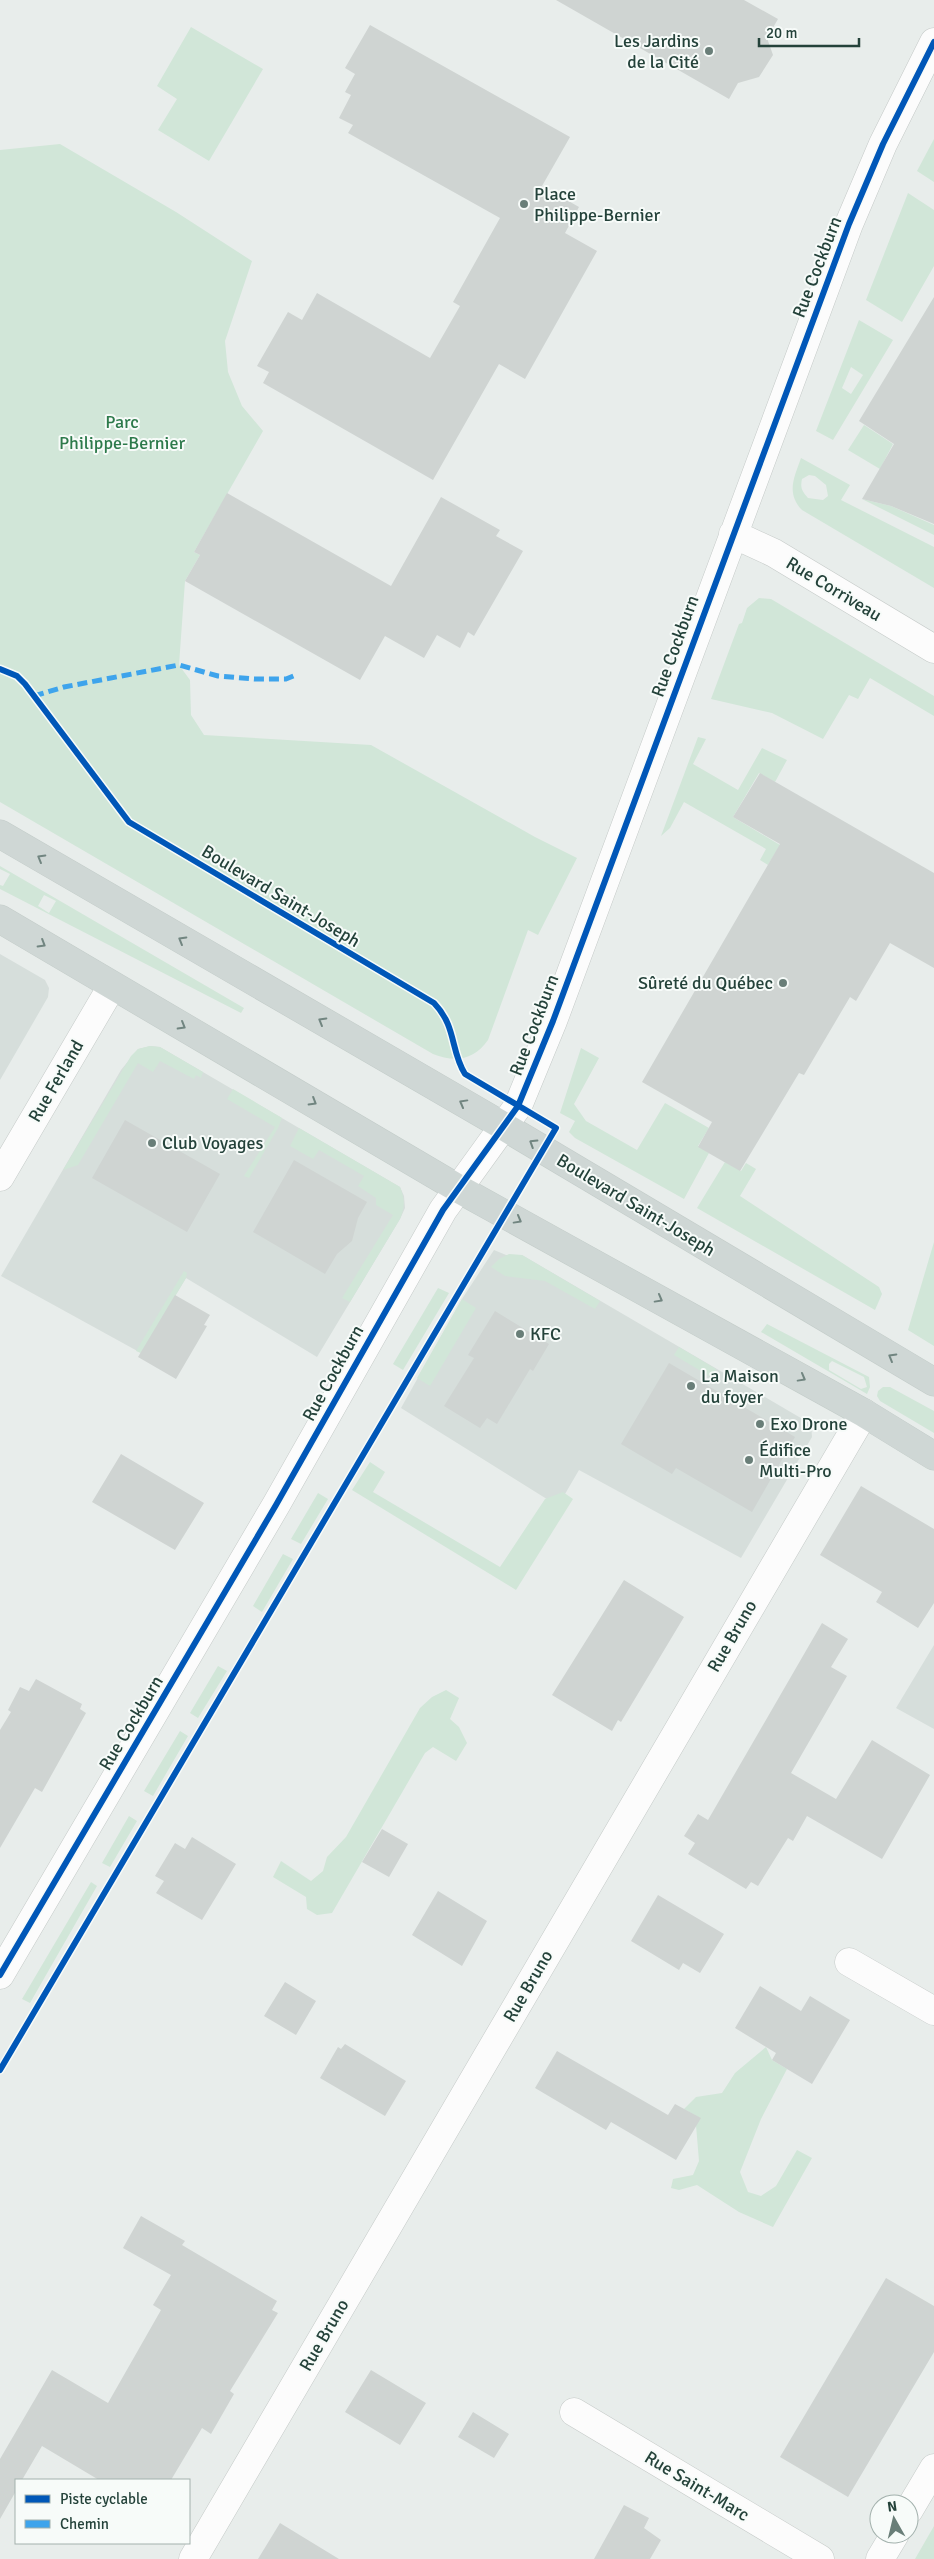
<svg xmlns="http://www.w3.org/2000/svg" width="934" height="2559" font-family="Signika,sans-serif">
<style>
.built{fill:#d6dedb}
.green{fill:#d1e6d8;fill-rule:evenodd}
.building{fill:#cfd4d2}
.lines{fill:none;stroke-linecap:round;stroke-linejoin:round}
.minor-casing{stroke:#c5cac8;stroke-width:29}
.tertiary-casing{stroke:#c5cac8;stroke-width:29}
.primary-casing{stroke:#c3ccc9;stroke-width:29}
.minor{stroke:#fcfcfc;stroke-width:28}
.tertiary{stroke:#fcfcfc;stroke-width:28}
.primary{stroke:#cfd7d5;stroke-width:28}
.quiet{stroke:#3ea4ec;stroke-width:5;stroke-dasharray:10 5;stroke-linecap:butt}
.cycleway-casing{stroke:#f7fbf9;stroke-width:9}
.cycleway{stroke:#0057b8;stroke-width:6}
.oneway{stroke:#718580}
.poi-dot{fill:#697e78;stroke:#f7fbf9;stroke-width:2}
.labels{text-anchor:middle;stroke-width:4;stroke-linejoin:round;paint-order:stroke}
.poi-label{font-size:18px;fill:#24423a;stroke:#f7fbf9;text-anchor:start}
.street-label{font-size:18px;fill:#24423a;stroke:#f7fbf9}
.park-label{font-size:18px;fill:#2d7a4b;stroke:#f7fbf9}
</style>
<rect width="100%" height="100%" fill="#e8edeb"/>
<path class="built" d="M0,954l45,26 4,8 -1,9 -48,83z
M150,1046l10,1 240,140 4,9 1,12 -5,11 -83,138 -131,-79 -45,75 -140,-77 120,-206 17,-21z
M494,1250l12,5h16l289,169 1,13 -71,121 -162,-88 -21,36 -157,-98 61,-109z
M934,1645v84l-38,-21z"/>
<path class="green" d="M191,27l72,42 -54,92 -51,-31 19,-31 -20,-13z
M934,139v43l-17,-11z
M60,144l116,68 76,49 -27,80 3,31 14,34 21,25 -69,121 6,3 -15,26 -6,84 11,15 1,35 13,20 167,10 164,92 42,21 -39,77 -10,-5 -40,110c-14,20 -33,23 -55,14l-433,-252v-652z
M908,193l26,17v56l-32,56 -36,-22z
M859,320l34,20 -60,100 -17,-9zM851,367l12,8 -12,19 -9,-6z
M864,425l29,19 -13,25 -32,-19z
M801,458l49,27 -9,15 93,47v41l-132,-78c-16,-17 -8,-32 -1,-52zM809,475l6,1 11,9 2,11 -5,4 -15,-2c-6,-7 -8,-10 -6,-19z
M862,499l29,7 43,19v10z
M759,598l12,1 163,97v20l-64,-38 -12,21 -9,-4 -26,44 -51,-26 -61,-14 28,-75 3,-1 5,-15z
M698,737l8,2 -13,25 45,26 24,-42 25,12 -12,22 -16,-9 -26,44 47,28 -12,20 -8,-5 6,-11 -82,-47 -14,26 -9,8z
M0,866l244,142 -3,5 -241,-124v-4l3,1 7,-12 -10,-5zM44,895l12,6 -7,12 -11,-7z
M150,1046l10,1 43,25 -2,6 -5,-3 -2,4 -34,-18 -7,11 -15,-9 -60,102 -15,5 68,-114 7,-7z
M581,1048l18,10 -25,46 12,17 51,29 28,-47 44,25 -11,18 11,7 -25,46 -109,-61 -6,-6 6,-11 -15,-8z
M233,1089l49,29 -4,10 -29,50 -5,-2 31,-49 -48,-28z
M299,1128l101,59c5,12 5,20 0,32l-50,83 -8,-4 51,-83 -17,-10v-7l-18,-12 6,-10 -45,-26 -6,9 -23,-13z
M725,1162l16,9 5,-8 10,6 -16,27 139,91 3,7 -7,16 -178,-102z
M934,1242v104l-26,-16z
M509,1254l13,1 78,46 -5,8 -50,-28 -40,-5 -14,-9 8,-8z
M184,1271l3,2 -1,5 -45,75 -5,-2z
M438,1288l11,5 -46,77 -10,-6z
M462,1299l14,9 -46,78 -13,-8z
M767,1324l102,53 1,10 -3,7 -106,-62zM832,1361l32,16 3,10 -6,2 -32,-19v-6z
M679,1347l37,22 -5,8 -37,-22z
M883,1387h7l44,24v22l-54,-32 -3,-5 1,-5z
M370,1462l15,10 -12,20 127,75 45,-68 18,-7 10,7 -57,91 -164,-100z
M318,1493l10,6 -27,45 -10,-5z
M283,1554l10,5 -31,53 -9,-6z
M218,1666l9,5 -29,47 -8,-5z
M446,1690l13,8 -9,21 9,8 8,16 -11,18 -23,-14 -8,6 -93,160 -15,2 -10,-6 -1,-12 -33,-20 8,-16 30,20 12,-10 4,-14 19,-20 74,-129 12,-11z
M180,1731l8,5 -35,60 -9,-5z
M129,1816l8,5 -27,46 -8,-4z
M91,1882l6,4 -67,117 -8,-4z
M766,2047l6,13 15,9 -26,50 -21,53 8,20 13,4 15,-10 21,-36 15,8 -39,69 -34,-15 -42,-27 -18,5 -8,-2 2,-9 20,-4 6,-14 -3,-36 4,-7 -16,-9 12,-12 26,-4 13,-20z
M934,2526v33h-19z"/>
<path class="building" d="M556,0h188l34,19 -11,19 6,17 -14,22 -21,6 -9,16z
M370,25l200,112 -28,49 37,21 -14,26 32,18 -72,128 -26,-15 -66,116 -170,-97 6,-11 -12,-6 31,-54 14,8 15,-27 113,65 30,-52 -7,-4 47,-84 -152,-85 5,-8 -14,-7 12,-23 -6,-3 10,-18 -10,-6z
M934,297v227l-43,-18 -29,-7 32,-55 -35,-23z
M227,493l164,93 50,-89 59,33 -4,6 27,15 -49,85 -6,-4 -8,16 -23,-13 -13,23 -39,-22 -25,44 -175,-99 15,-26 -6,-3z
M760,773l174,100v95l-44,-25 -34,58 -6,-4 -46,78 -5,-2 -59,98 -42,-24 14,-25 -70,-40 138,-238 -47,-27z
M125,1120l95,54 -33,58 -95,-54z
M294,1160l73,42 -9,16 -6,23 -15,13 -12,20 -72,-42z
M175,1295l35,20 -6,10 3,1 -31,53 -38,-22z
M495,1311l54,33 -16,27 -3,-2 -33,55 -10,-6 -7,10 -36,-22 30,-48 -6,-3z
M669,1363l126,74 -43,75 -76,-44 -4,6 -51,-30z
M121,1454l83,49 -29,47 -83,-48z
M861,1486l73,43v74l-16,25 -42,-26 6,-10 -62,-37z
M624,1580l60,37 -63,105 -3,-2 -6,11 -60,-36z
M822,1623l26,16 -17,28 16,9 -56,97 45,26 36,-59 58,35 -48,84 -75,-43 -14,25 -5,-3 -30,48 -7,-4 -5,7 -58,-35 7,-11 -11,-7 14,-22 10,6z
M36,1679l46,25 -2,5 6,4 -44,79 -7,-4 -35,60v-118l11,-18 -3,-2 12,-23 9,4z
M382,1829l26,15 -19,33 -27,-15z
M192,1837l44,27 -34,56 -46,-27 8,-12 -9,-5 20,-33 10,6z
M438,1891l49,30 -25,45 -50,-31z
M658,1895l66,39 -24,39 -17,-10 -4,7 -48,-29z
M285,1982l31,19 -20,34 -32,-19z
M760,1986l41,25 9,-15 40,24 -38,64 -40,-24 4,-7 -41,-25z
M345,2044l61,37 -21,35 -65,-38 18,-31 3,2z
M557,2051l111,64 7,-11 26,14 -25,42 -65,-38 -5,8 -71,-42z
M141,2216l44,25 -3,4 95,56 -5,9 6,3 -48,78 4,3 -23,40 -9,-6 -31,52h-72l-57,-34 -20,34h-6v11l-16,28v-60l52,-89 56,33 53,-93 -8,-5 18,-30 -48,-27z
M886,2278l48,28v46l-86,145 -68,-40z
M371,2370l55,33 -26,42 -55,-33z
M473,2412l36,22 -15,24 -36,-21z
M624,2505l25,13 -5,10 17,12 -11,19h-56z
M280,2523l59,36h-81z"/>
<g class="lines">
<g class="minor-casing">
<path id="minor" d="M733,534l41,19 160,96
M0,1177l112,-191
M849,1962l85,49
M0,1975l276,-470 167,-295 75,-104 35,-85 296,-797 34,-80 51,-102
M574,2412l246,147
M193,2559l671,-1146"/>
</g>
<g class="tertiary-casing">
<path id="tertiary" d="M909,2510l25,-42
M880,2559l15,-25"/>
</g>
<g class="primary-casing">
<path id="primary" d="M0,834l505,293 429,255
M0,919l459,270 405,224 70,43"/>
</g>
<use href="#minor" class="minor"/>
<use href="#tertiary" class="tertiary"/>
<use href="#primary" class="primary"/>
<path class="quiet" d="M34,696l30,-9 115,-22 39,11 36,3h32l10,-4"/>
<g class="cycleway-casing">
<path id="cycleway" d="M0,669l17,7 8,8 104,138 305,181c23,24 16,47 31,71l91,54 -556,942
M0,1975l276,-470 167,-295 75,-104 35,-85 296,-797 34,-80 51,-102"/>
</g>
<use href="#cycleway" class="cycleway"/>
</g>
<defs><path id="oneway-chevron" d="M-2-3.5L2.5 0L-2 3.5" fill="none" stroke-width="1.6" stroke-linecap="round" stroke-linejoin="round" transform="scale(1.25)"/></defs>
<g class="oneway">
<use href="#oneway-chevron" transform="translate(41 858) rotate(-150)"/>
<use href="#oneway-chevron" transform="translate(182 940) rotate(-150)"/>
<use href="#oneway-chevron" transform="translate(42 944) rotate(31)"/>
<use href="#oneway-chevron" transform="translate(322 1021) rotate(-150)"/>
<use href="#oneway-chevron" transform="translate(182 1026) rotate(30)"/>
<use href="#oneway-chevron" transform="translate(313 1102) rotate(31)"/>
<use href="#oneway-chevron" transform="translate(463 1103) rotate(-151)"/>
<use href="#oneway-chevron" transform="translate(533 1143) rotate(-148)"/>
<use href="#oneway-chevron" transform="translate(518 1220) rotate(29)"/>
<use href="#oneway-chevron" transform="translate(659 1299) rotate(29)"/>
<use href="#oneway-chevron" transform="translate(892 1357) rotate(-150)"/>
<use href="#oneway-chevron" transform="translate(802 1378) rotate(29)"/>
</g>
<g class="poi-dot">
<circle cx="709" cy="51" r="5"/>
<circle cx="524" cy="204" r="5"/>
<circle cx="783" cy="983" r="5"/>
<circle cx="152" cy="1143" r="5"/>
<circle cx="520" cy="1334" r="5"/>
<circle cx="691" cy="1386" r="5"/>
<circle cx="760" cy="1424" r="5"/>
<circle cx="749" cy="1460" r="5"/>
</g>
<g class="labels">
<g class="poi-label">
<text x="699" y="47" text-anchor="end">Les Jardins<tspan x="699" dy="21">de la Cité</tspan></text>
<text x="534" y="200">Place<tspan x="534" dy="21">Philippe-Bernier</tspan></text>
<text x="773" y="989" text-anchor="end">Sûreté du Québec</text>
<text x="162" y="1149">Club Voyages</text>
<text x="530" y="1340">KFC</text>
<text x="701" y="1382">La Maison<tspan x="701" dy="21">du foyer</tspan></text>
<text x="770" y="1430">Exo Drone</text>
<text x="759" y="1456">Édifice<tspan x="759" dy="21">Multi-Pro</tspan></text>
</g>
<g class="street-label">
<text transform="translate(817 267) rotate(-69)" y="6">Rue Cockburn</text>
<text transform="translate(834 589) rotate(31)" y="6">Rue Corriveau</text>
<text transform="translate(675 646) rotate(-70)" y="6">Rue Cockburn</text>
<text transform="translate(281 896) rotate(31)" y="6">Boulevard Saint-Joseph</text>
<text transform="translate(534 1025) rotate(-69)" y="6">Rue Cockburn</text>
<text transform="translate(56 1081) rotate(-60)" y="6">Rue Ferland</text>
<text transform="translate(636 1205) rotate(31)" y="6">Boulevard Saint-Joseph</text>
<text transform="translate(333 1373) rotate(-61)" y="6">Rue Cockburn</text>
<text transform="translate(732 1636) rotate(-60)" y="6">Rue Bruno</text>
<text transform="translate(131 1723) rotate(-59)" y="6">Rue Cockburn</text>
<text transform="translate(528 1986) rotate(-60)" y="6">Rue Bruno</text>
<text transform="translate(324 2335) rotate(-60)" y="6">Rue Bruno</text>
<text transform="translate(697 2486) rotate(31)" y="6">Rue Saint-Marc</text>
</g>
<g class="park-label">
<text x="122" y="428">Parc<tspan x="122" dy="21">Philippe-Bernier</tspan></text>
</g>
</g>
<rect x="15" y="2479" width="175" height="65" fill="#f7fbf9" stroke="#a3b1ad"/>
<rect x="25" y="2495" width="25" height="8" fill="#0057b8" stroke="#a3b1ad"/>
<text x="60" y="2504" font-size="15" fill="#24423a">Piste cyclable</text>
<rect x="25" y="2520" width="25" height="8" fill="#3ea4ec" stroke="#a3b1ad"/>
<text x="60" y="2529" font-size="15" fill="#24423a">Chemin</text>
<g transform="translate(894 2519) rotate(352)"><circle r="24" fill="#f7fbf9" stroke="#a3b1ad"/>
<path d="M0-4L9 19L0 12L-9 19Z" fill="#697e78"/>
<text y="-8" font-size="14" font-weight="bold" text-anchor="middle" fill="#24423a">N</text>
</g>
<path d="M759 38v8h100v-8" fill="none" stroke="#24423a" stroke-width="2.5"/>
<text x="766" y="38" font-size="15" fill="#24423a" stroke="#f7fbf9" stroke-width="4" paint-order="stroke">20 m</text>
</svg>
